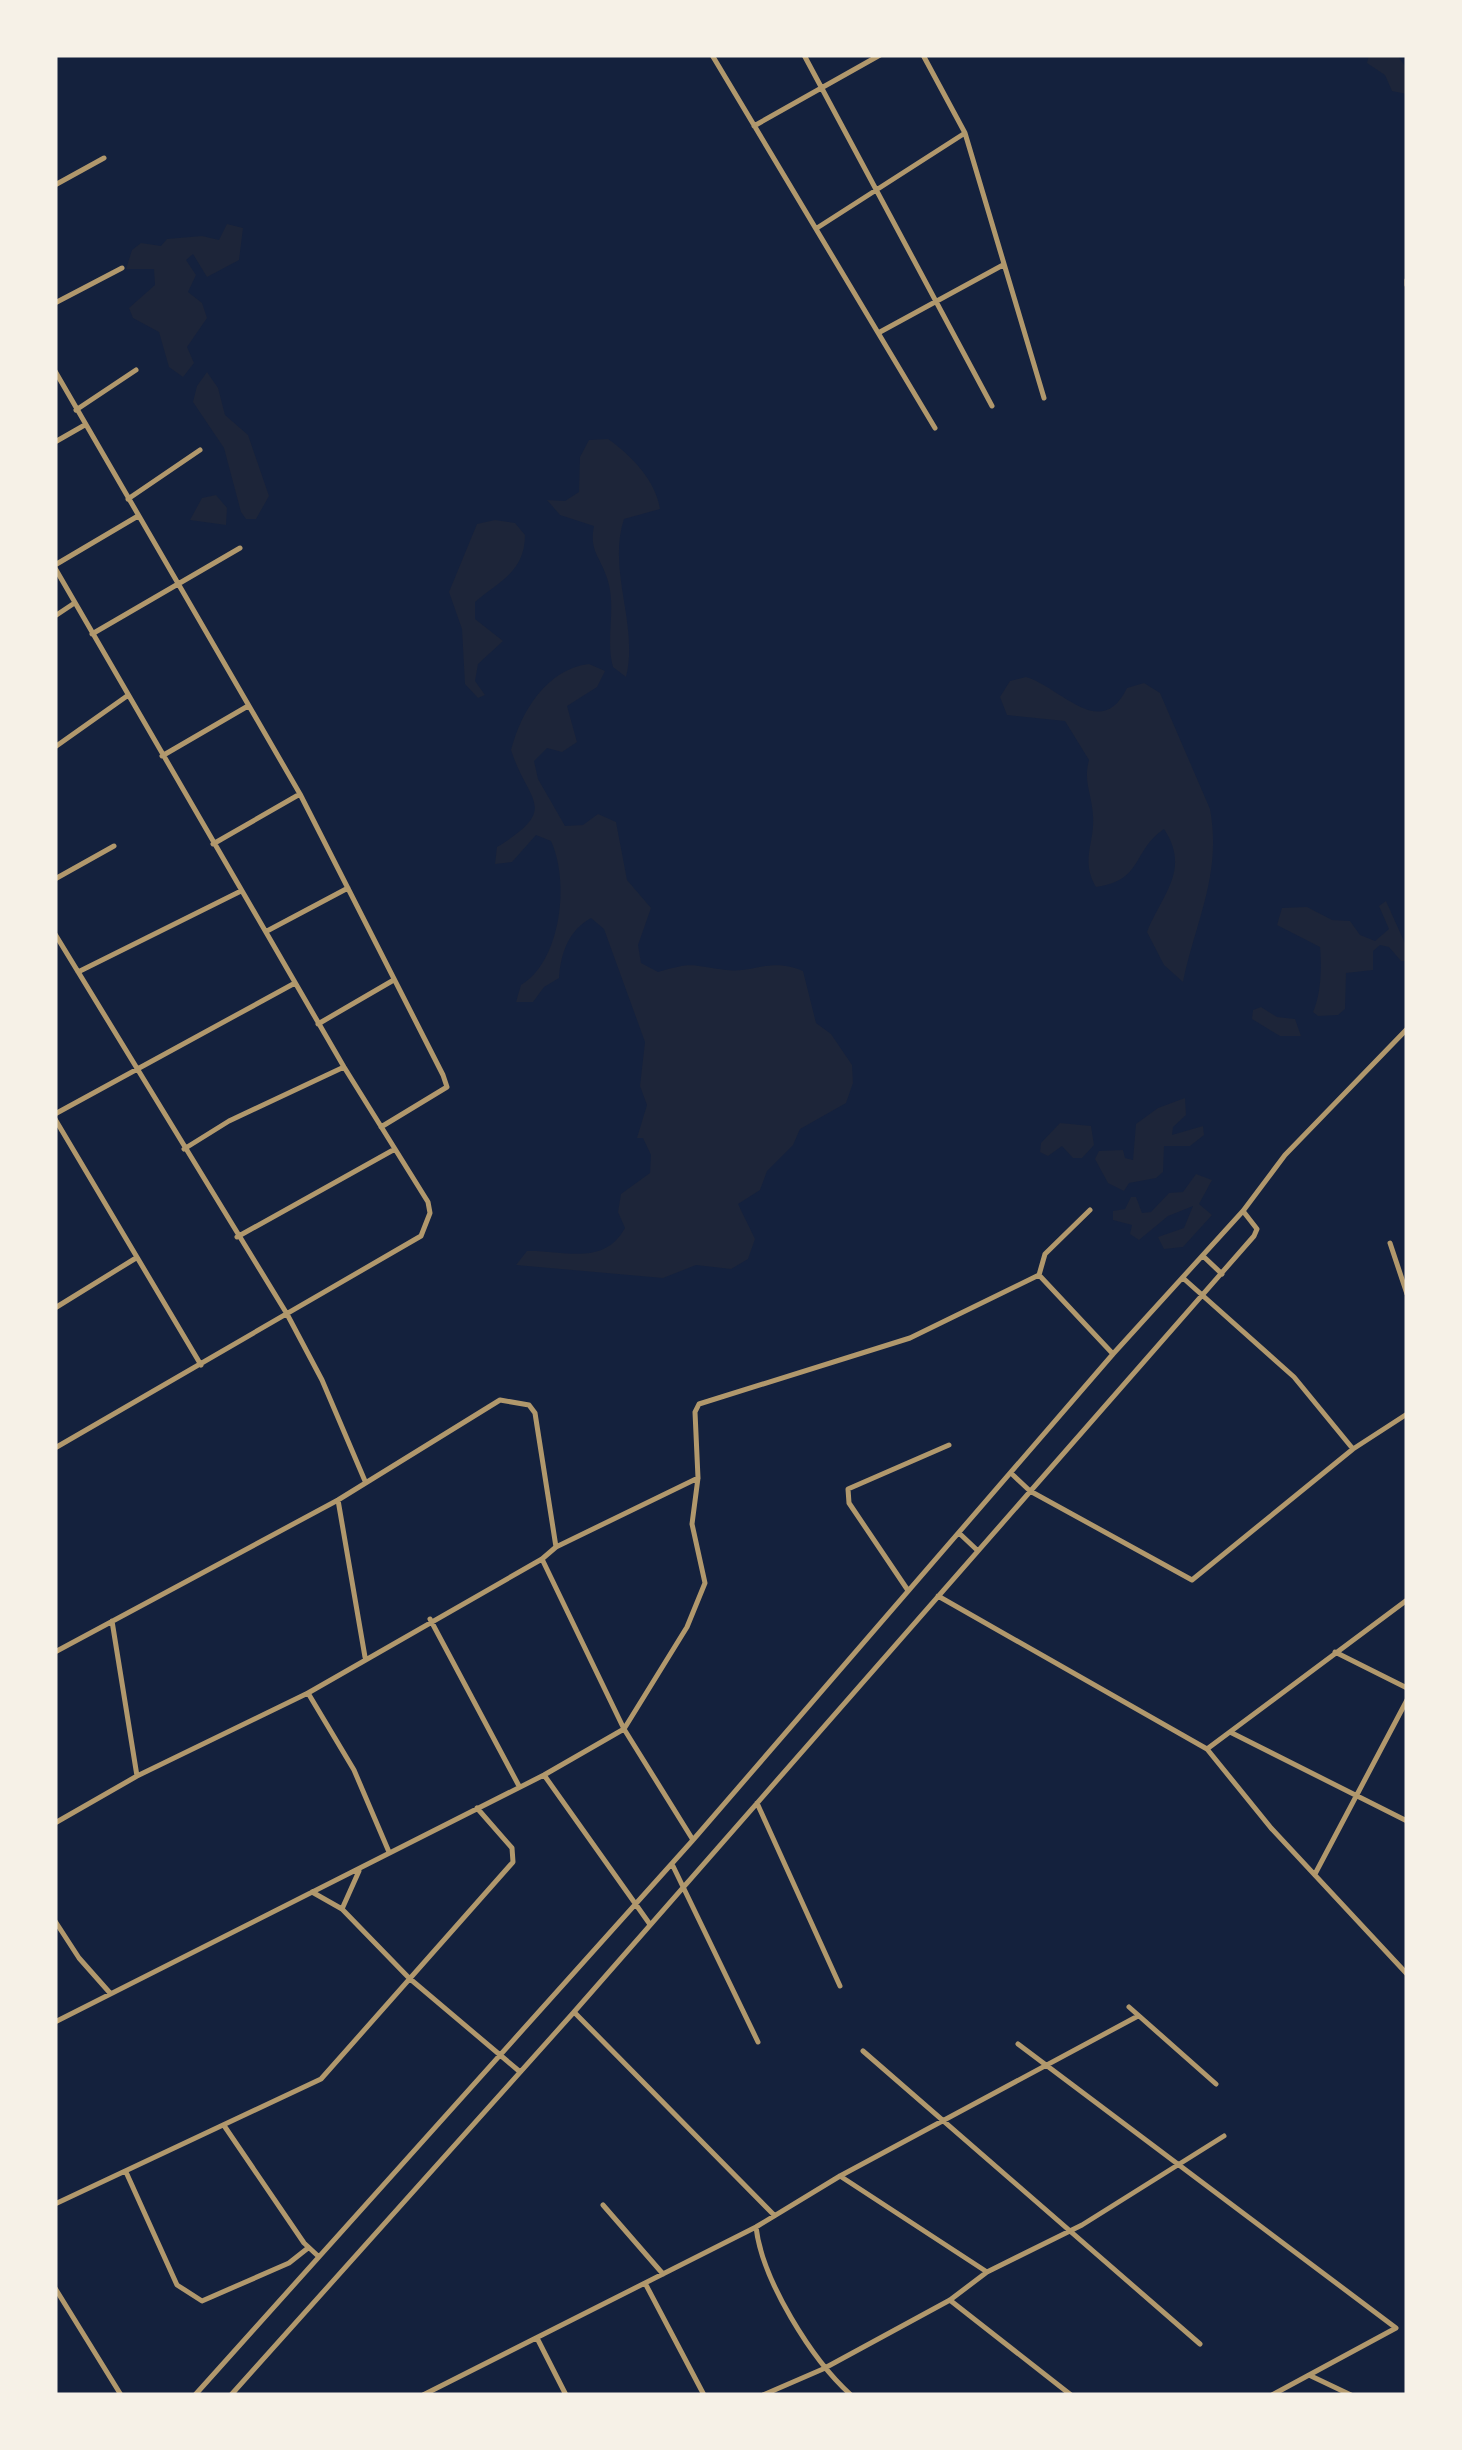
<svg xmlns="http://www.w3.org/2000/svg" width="1462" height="2450" font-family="'Archivo Narrow',sans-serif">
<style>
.green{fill:#1d2539}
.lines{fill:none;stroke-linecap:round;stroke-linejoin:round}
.minor{stroke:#b1986c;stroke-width:5}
.tertiary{stroke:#b1986c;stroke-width:5}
</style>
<rect width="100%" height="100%" fill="#14213d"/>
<path class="green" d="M1369,55h28l10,14v25l-15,-3 -7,-16 -18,-12z
M227,224l16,4 -4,32 -32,17 -14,-23 -7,6 10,15 -8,17 14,11 5,15 -20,29 7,16 -11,14 -14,-10 -10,-35 -26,-14 -4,-10 26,-23 -1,-16h-28l6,-19 9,-7 20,3 6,-7 35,-3 17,4z
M207,372l11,16 7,27 23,20 21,61 -13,23h-10l-5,-7 -17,-64 -31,-46 4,-16z
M608,439c23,16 48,42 52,70l-36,10c-17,52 15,106 2,158l-13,-10c-8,-28 4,-61 -6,-89 -7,-22 -18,-27 -13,-52l-34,-11 -13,-15 18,1 14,-9 1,-35 9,-17z
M216,495l11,13 -1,17 -36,-5 12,-22z
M495,520l20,3 10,12c0,37 -27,47 -50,67v17l28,22 -25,23 -3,17 10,14 -7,3 -13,-14 -3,-55 -13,-37 28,-68z
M589,664l16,7 -8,16 -30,19 10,36 -15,10 -15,-4 -13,13 4,18 27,47 18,-1 15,-11 18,8 11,58 24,28 -13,37 3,18 17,9c38,-11 32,-6 68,-2 30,3 44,-13 77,1l13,52 15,11 21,31 1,18 -7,20 -46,26 -7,16 -26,26 -7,19 -22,14 17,35 -7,20 -17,10 -35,-4 -33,13 -147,-13 11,-14c38,-1 76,16 98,-23l-7,-16 3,-18 29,-21 1,-18 -8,-17h-6l10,-33 -7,-19 5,-44 -41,-113 -13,-11c-23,13 -30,35 -32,60l-15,9 -11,15h-17l5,-17c40,-24 49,-103 30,-144l-15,-6 -24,27 -17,2 2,-17c64,-39 31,-44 14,-97 10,-39 36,-81 78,-86z
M1026,677c36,11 75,65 101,11l17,-5 16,10 50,116c12,65 -14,111 -27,173l-19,-17 -17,-33c15,-38 44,-62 17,-103 -33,23 -20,51 -68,58 -16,-27 -1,-44 -3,-71 -1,-22 -10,-34 -4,-56l-24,-39 -58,-6 -7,-18 10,-16z
M1386,901l21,47v13h-6l-12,-14 -9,-2 -7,6v19l-27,3 -1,36 -7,6 -20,1 -5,-4c8,-18 9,-45 7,-65l-43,-22 5,-17 25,-1 25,13 18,1 10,14 15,6 14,-12 -10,-23z
M1261,1007l16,10 18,2 6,17h-21l-28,-17 1,-9z
M1185,1098l1,17 -13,12 -1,8 31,-9 1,9 -14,11h-26l-1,26 -7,6 -27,5 -5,8 -16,-8 -13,-24 4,-8 24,-1 2,8 8,2 3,-36 22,-16z
M1060,1123l31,3 3,19 -12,13h-9l-11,-12 -14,10 -8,-4 1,-9z
M1196,1174l16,6 -13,24 13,11 -29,32 -19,2 -6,-12 26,-9 9,-22 -25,10 -29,24 -9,-6 2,-9 -19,-5v-9l12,-2 6,-12h5l6,16 9,-1 18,-19 14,-1z"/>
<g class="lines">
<path class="minor" d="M712,55l223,373
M804,55l188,351
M923,55l42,78 79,265
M754,126l126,-71
M55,185l49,-27
M817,228l148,-95
M1407,280v5
M55,303l67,-35
M880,332l123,-67
M55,371l245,423 143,281 4,12 -66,40
M76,410l60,-40
M55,442l28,-16
M128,499l72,-49
M55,565l83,-49
M55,568l289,499 84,135 2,11 -9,23 -366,212
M55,616l18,-12
M92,634l148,-86
M55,747l72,-51
M162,756l86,-50
M213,844l87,-50
M55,879l59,-33
M267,931l81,-43
M55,934l232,380 35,66 43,101
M78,972l163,-81
M318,1024l74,-43
M55,1114l240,-131
M55,1119l146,246
M184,1149l45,-28 115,-54
M237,1237l158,-88
M1390,1243l17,51
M1203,1256l19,18
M1039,1275l6,-21 45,-44
M1183,1278l111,99 59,72
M55,1308l81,-50
M1013,1475l17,16 162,89 161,-131 54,-35
M338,1500l27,157
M959,1533l18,17
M542,1559l82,170 69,111
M907,1589l-58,-86 -1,-14 101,-44
M938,1596l269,153 64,79 136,146
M430,1619l89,167
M112,1621l25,155
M55,1652l283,-152 162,-100 29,5 6,8 21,134
M1335,1652l72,36
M308,1693l46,77 35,82
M1230,1732l177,89
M1207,1749l200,-149
M544,1775l105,148
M757,1803l83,183
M55,1823l82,-47 171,-83 234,-134 14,-12 142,-69
M672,1864l86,178
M1315,1874l92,-174
M312,1892l30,17 67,69 110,93
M342,1909l17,-38
M55,1921l24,37 31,35
M1129,2007l87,77
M574,2012l200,203
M55,2022l489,-247 80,-46 63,-102 18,-44 -13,-59 6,-46 -3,-66 4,-8 211,-66 129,-63 74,79
M1018,2044l378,284 -124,67
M863,2051l337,293
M225,2127l79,116 14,13
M126,2172l51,113 25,16 87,-38 19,-15
M840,2176l147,96
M55,2204l266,-125 192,-217 -1,-14 -35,-40
M603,2205l60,69
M756,2227c6,53 56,133 95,168
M645,2283l59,112
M951,2301l120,94
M537,2338l29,57
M1311,2376l40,19
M195,2395l498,-555 420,-486 130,-143 42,-56 122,-126
M231,2395l343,-383 680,-776 3,-7 -14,-18
M423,2395l333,-168 84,-51 298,-160
M763,2395l60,-26 127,-69 37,-28 95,-47 142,-89"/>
<path class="tertiary" d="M55,2288l66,107"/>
</g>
<rect width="1462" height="2450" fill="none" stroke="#f6f1e7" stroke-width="115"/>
</svg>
